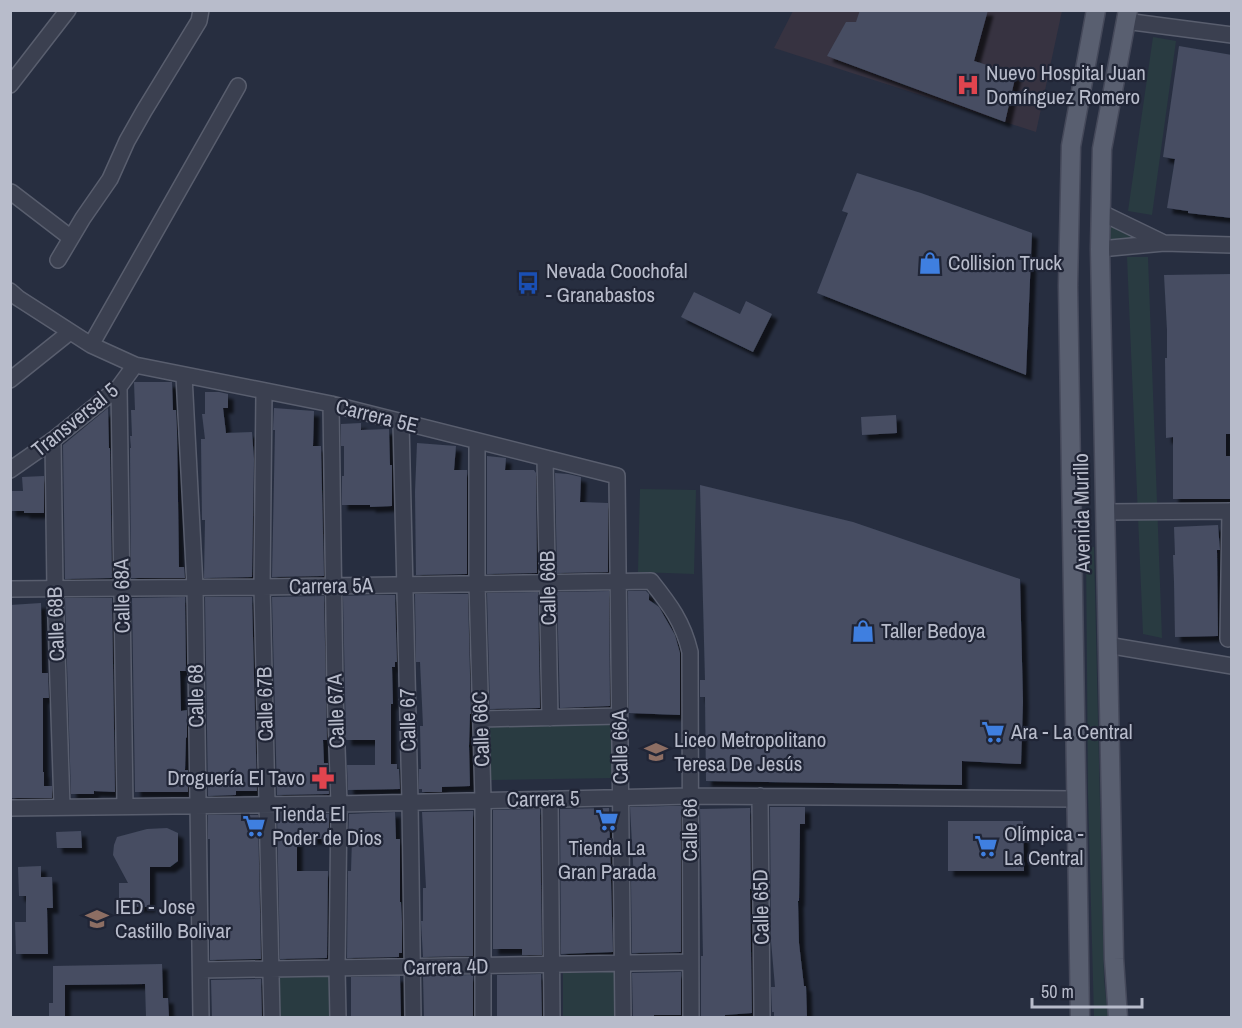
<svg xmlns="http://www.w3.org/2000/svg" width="1242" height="1028" font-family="'Archivo Narrow',sans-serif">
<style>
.medical{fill:#373341}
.green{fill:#293b41}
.building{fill:#464d62;filter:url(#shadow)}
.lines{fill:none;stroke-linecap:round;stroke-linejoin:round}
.minor-casing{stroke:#595e6e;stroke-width:18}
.major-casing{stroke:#45495a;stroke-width:21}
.minor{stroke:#3b4050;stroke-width:15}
.major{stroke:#595f70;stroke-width:18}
.labels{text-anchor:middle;stroke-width:4.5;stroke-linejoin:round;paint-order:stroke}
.poi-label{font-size:21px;fill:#b8bccb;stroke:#202536;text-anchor:start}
.street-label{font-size:21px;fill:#b8bccb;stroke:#202536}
</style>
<defs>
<filter id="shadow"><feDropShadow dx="5.5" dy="5.5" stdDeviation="1.5" flood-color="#0009"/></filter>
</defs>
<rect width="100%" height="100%" fill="#272e40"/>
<path class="medical" d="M793,11h269l-26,121 -262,-84z"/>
<path class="green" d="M1153,37l23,4 -24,174 -24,-4z
M1106,220l49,21h-49z
M1127,257h21l14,381 -19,-4z
M640,489l56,1 -2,84 -56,-2z
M1086,547h8l10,432 4,39 -14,-1 -6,-222z
M613,722v56l-122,2 -1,-56z
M614,972v45h-51v-44z
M331,975v42h-51l-1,-41z"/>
<path class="building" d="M860,10h128l-14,51 42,13 -11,48 -178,-66 19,-34h10z
M1179,46l53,9v163l-44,-5v-2l-21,-3 8,-49 -12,-2z
M857,173l64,20 111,40 -6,142 -209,-82 31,-80 -6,-2z
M1232,274v160h-6v22h6v43h-59v-62l-7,1 -1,-80h2v-28l-3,-55z
M694,292l46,22 6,-13 26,13 -19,38 -72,-35z
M134,382h38l1,28h3l1,20 2,137h5l1,11h-54l-1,-130h1l-1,-12h2l-1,-26h4z
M205,392h14l9,2v14h-5l3,25 26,-1 2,27 -2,118 -48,1 1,-58h-3l-1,-81h4l-3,-25h3z
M108,408l1,40h1l2,130 -47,1 -2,-134z
M274,408l40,3 -1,35h8l3,130 -52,1 3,-147h-2z
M896,415l1,18 -35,2 -1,-18z
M361,423v7l28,-1 1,36h2v41l-22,1v-2h-28v-29h2v-30h-3v-22z
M417,443l39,3 -2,24h13v104l-51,1 -1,-83z
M487,456l19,2 -1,12h29l2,3 1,100 -50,1z
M555,473l13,1 13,3 -1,25 28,1v69l-51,1z
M44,476v37h-20v-2h-14v-20h13l-1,-14z
M700,485l153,37 167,57 3,123 -2,62 -59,-3v24l-256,-4 -1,-84h-5v-17h5z
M1218,525l2,25h-3l1,86 -43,1 -1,-55 -1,-27h2l-1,-28z
M609,591l1,115 -50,2 -3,-116z
M628,591h18l3,3v6l10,7 16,28 5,18v62l-51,-2z
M538,592l2,116 -50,1 -3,-116z
M415,594h53l3,120h-1l-1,32 1,40 -28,1v5h-20v-3h-3v-20h2l-1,-43h3l-1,-22 -2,-42h-4z
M373,595h22l2,67h-2v5h-3l1,37h-2v60h6v5h2l1,20 -52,1 -1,-25h28v-25h-29l-3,-144z
M324,596l3,144h-4l1,23h4l1,31 -52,1 -5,-198z
M185,597l1,74h-6l1,40 6,-1v27l-1,1 -1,32h3v22h-53l-3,-194z
M205,597h47l5,194h-21v4l-28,1z
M65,598h47l3,194 -21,-1v3h-23z
M41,603l1,70h6l1,25h-6v74h1v14h8v12h-42v-193z
M668,806h13v146l-49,1 -1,-72h3l-4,-74z
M770,807h35v17h-5l-1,77h-1l1,42 5,43h2l1,31h-33v-5h-2l-1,-25h4l-4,-46z
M609,808l4,144 -52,2 -1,-145z
M750,808l1,81h-1l2,124 -27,2v2h-24v-61h2l-3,-147z
M540,809l2,146h-20v-6h-29v-139z
M473,811v145l-50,1 -2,-36h2v-33h3l-4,-76z
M395,812l1,27h4v63h1l1,20v31h-3v4l-52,1 1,-87h3l1,-32h-4l1,-25z
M277,814h52v25h-32v32h31l-1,87 -47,1z
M208,815h50l3,144 -51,1v-121h-2z
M948,821h75l1,50h-76z
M167,828l11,5v28l-8,6h-20v40h-31v-24h9l-15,-28 1,-10 3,-8 30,-8z
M81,831l1,17h-25l-1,-16z
M41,866v11h11l1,31h-6l1,46h-32l-1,-32h11v-26h-7l-1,-29z
M162,964l1,34h5l1,19h-23l-1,-33 -80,1v32h-16v-14h4v-37z
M681,972v43h-27v2h-21l-1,-44z
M541,974l1,43h-45v-42z
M473,975v42h-49l-1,-41z
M400,976l1,41h-50v-40z
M261,979l1,38h-50l-1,-37z"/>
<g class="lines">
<g class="minor-casing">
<path id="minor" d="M1125,21l107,14
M10,85l58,-75
M11,192l60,46
M1100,212l64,31
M1100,249l64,-6 68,2
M58,260l25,-42 27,-39 17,-38 17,-30 55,-90 2,-11
M10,291l8,7 73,47 44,20 196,39 286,72 6,542
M91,345l147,-259
M184,376l11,211 6,431
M10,380l60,-48
M119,387l6,419
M264,391l-2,196 10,431
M331,404l4,287 4,113 -2,164 1,50
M401,422l9,380 3,216
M53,440l2,149 7,218
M477,441v142l6,217v218
M545,458l5,260
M10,470l43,-30 66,-53 16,-22
M1104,512l128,-1
M10,589l252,-2 389,-6c19,24 32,41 39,71l1,366
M1228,639l2,-128
M1107,645l125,21
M481,719l138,-3
M760,796l2,222
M550,799l2,219
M10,808l329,-4 351,-8 386,3
M201,970l489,-8"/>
</g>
<g class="major-casing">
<path id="major" d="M1080,1018l-12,-732 3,-140 25,-136
M1118,1018l-4,-59 -14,-710 2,-100 26,-139"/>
</g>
<use href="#minor" class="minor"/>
<use href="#major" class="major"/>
</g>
<defs>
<g id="hospital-bare" transform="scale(1.8)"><path d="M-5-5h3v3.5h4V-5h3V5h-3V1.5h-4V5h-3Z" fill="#e0444e" stroke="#202536" stroke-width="2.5" paint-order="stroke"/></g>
<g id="shop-bare" transform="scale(1.8)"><path d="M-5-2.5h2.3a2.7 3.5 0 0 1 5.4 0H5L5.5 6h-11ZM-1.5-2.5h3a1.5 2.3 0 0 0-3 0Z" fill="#3f7fe0" stroke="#202536" stroke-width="2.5" paint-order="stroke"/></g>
<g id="bus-bare" transform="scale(1.8)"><path d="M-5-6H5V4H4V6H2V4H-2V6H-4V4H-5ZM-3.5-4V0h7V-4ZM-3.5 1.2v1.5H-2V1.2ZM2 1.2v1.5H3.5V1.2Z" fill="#1a4fb4" stroke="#202536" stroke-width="2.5" paint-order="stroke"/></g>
<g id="supermarket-bare" transform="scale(1.8)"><path d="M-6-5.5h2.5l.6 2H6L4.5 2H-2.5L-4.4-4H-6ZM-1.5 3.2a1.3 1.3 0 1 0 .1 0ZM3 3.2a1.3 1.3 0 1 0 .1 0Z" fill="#3f7fe0" stroke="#202536" stroke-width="2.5" paint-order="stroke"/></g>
<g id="school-bare" transform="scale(1.8)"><path d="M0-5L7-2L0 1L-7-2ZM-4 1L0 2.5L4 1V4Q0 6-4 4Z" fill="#8d6e63" stroke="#202536" stroke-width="2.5" paint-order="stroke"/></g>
<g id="pharmacy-bare" transform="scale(1.8)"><path d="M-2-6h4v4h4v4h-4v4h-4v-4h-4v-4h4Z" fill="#e0444e" stroke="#202536" stroke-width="2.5" paint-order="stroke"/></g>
</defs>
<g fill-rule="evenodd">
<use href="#hospital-bare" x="968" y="85"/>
<use href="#shop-bare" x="930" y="263"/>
<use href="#bus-bare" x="528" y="283"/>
<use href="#shop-bare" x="863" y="631"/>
<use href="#supermarket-bare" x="993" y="732"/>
<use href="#school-bare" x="656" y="752"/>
<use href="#pharmacy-bare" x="323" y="778"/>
<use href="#supermarket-bare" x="607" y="820"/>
<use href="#supermarket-bare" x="254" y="826"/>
<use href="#supermarket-bare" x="986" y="846"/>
<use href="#school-bare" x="97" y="919"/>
</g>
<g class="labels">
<g class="poi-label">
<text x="986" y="80">Nuevo Hospital Juan<tspan x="986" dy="24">Domínguez Romero</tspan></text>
<text x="948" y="270">Collision Truck</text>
<text x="546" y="278">Nevada Coochofal<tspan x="546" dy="24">- Granabastos</tspan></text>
<text x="881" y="638">Taller Bedoya</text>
<text x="1011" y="739">Ara - La Central</text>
<text x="674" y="747">Liceo Metropolitano<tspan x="674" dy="24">Teresa De Jesús</tspan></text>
<text x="305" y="785" text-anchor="end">Droguería El Tavo</text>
<text x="272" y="821">Tienda El<tspan x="272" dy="24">Poder de Dios</tspan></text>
<text x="1004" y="841">Olímpica -<tspan x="1004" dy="24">La Central</tspan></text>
<text x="607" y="855" text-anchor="middle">Tienda La<tspan x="607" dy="24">Gran Parada</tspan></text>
<text x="115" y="914">IED - Jose<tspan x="115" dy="24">Castillo Bolivar</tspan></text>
</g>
<g class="street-label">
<text transform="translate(377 416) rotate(14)" y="7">Carrera 5E</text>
<text transform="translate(75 420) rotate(-39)" y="7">Transversal 5</text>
<text transform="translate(1082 513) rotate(-91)" y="7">Avenida Murillo</text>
<text transform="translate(331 586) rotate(-1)" y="7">Carrera 5A</text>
<text transform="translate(548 588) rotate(-91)" y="7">Calle 66B</text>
<text transform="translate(122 596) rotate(-91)" y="7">Calle 68A</text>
<text transform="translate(56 624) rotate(-92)" y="7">Calle 68B</text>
<text transform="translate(196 696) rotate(-91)" y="7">Calle 68</text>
<text transform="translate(265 704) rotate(-91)" y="7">Calle 67B</text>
<text transform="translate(336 711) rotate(-92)" y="7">Calle 67A</text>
<text transform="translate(408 720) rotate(-91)" y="7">Calle 67</text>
<text transform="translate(481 729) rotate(-92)" y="7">Calle 66C</text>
<text transform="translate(620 747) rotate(-91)" y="7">Calle 66A</text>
<text transform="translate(543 799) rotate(-1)" y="7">Carrera 5</text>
<text transform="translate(690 830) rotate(-90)" y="7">Calle 66</text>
<text transform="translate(761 907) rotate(-91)" y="7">Calle 65D</text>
<text transform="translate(446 967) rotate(-1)" y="7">Carrera 4D</text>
</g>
</g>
<rect width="1242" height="1028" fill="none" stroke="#b8bccb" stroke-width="24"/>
<path d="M1032 998v9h110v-9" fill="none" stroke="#b8bccb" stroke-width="3"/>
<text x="1041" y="998" font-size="18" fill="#b8bccb" stroke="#202536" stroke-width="4.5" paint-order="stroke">50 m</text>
</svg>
